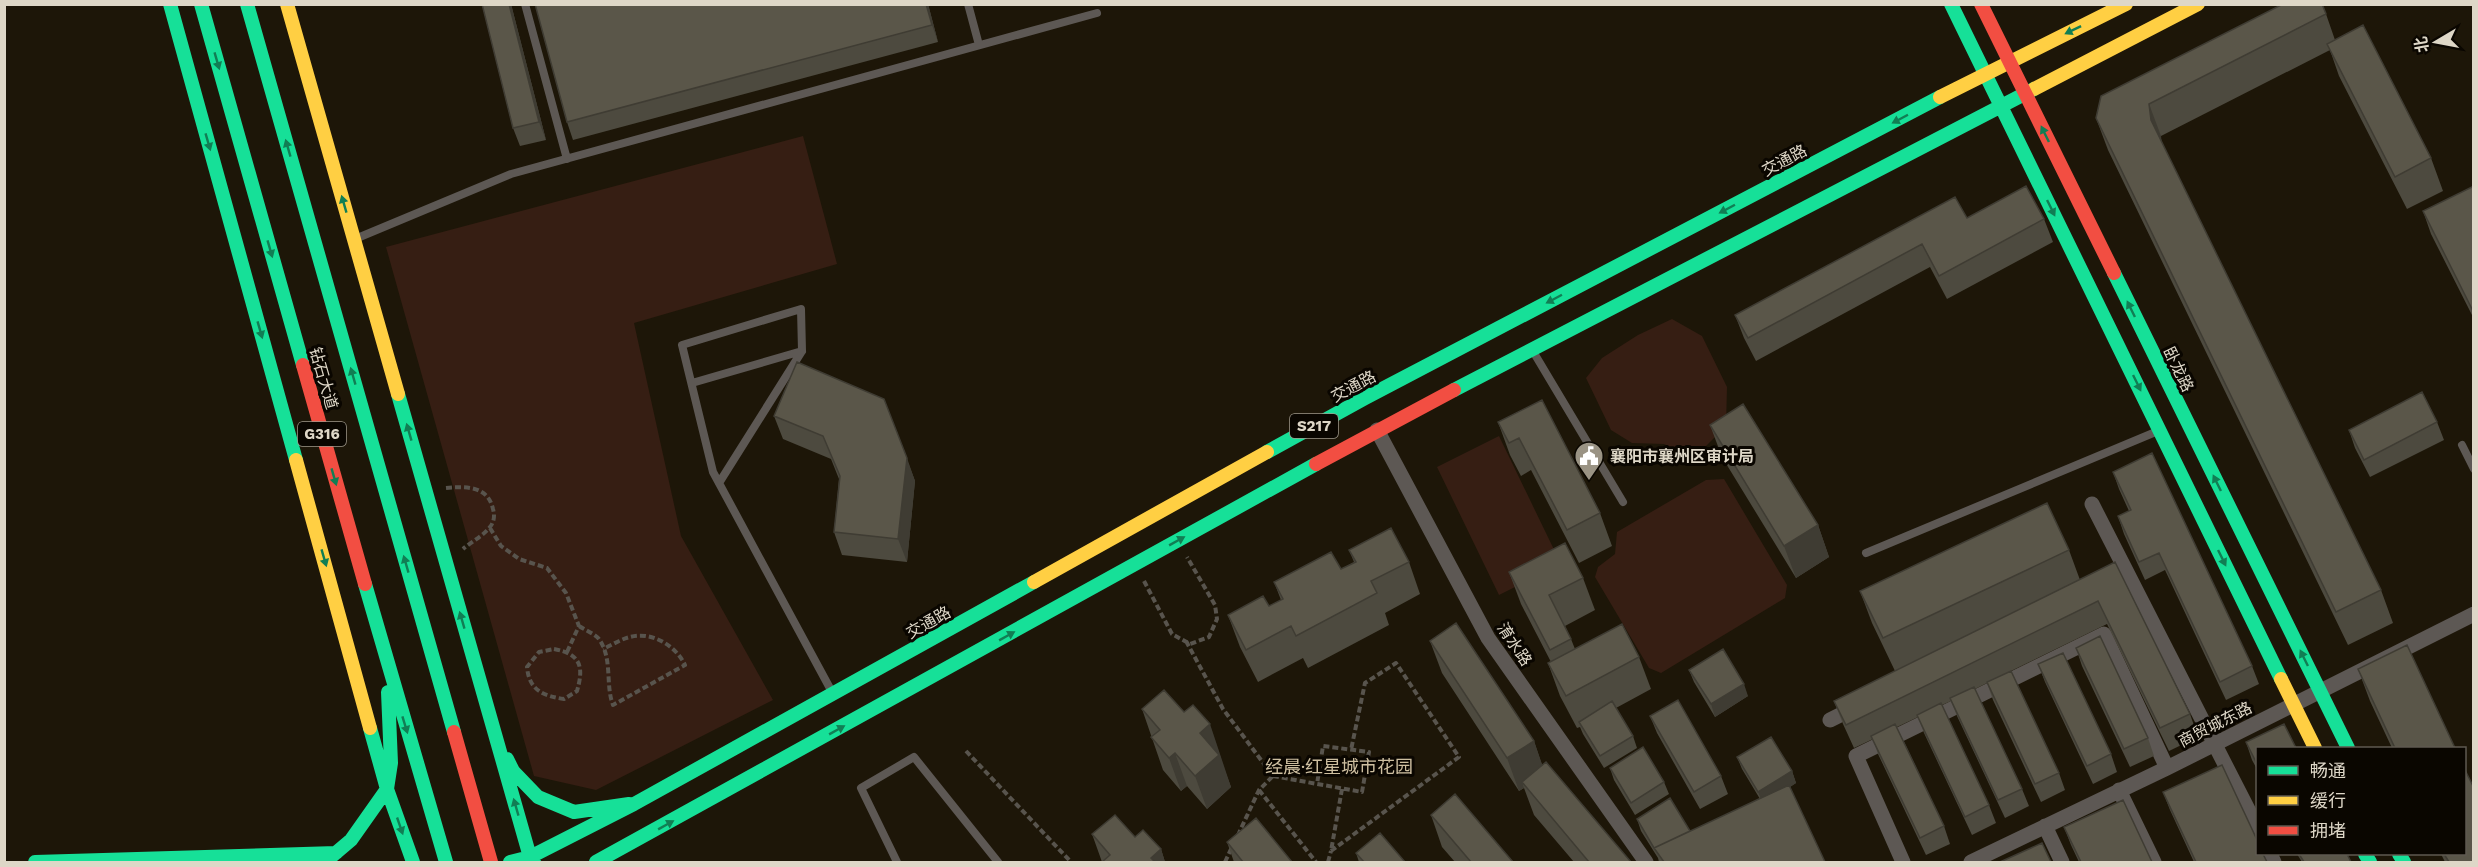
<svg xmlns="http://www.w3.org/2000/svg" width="2478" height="867" font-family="'Work Sans','Noto Sans SC',sans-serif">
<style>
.green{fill:#361e13}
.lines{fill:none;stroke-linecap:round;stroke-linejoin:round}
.path{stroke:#58544d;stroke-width:4;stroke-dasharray:6 3;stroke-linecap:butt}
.lane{stroke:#5d5854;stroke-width:8}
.street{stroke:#5d5854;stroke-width:15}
.fast{stroke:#16e098;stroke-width:14}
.slow{stroke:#ffcf43;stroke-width:14}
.jam{stroke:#f24e42;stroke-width:14}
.wall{fill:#4d4a3f}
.shaded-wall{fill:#3f3c33}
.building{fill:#5a5649;stroke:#3f3c33;stroke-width:1.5}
.oneway{fill:#117e54}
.labels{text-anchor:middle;stroke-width:6;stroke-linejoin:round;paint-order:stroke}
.shield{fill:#0a0600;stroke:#9e988b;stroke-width:1.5}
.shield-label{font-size:15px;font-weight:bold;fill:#ded7c7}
.street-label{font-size:16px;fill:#ded7c7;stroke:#0a0600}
.poi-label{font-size:16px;font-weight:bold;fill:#ded7c7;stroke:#0a0600;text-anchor:start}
.neighbourhood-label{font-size:18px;fill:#cebfa0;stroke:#0a0600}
</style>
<rect width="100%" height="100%" fill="#1d1608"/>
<path class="green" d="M803,136l34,128 -203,59 47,213 92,164 -177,90 -62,-14 -148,-529z
M1672,319l30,17 25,51 -1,39 -23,23 -19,5 -20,-10 -32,-1 -21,-13 -25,-52 16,-20 36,-23z
M1499,436l62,128 -62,31 -62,-128z
M1724,479l63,106 -2,13 -124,75 -12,-5 -54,-91 3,-10 17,-13 2,-22 89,-52z"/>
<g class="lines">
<path class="path" d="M446,488c20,-2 42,-2 47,21 2,7 1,13 -3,18 -7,9 -19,15 -27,22
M490,528l11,18 18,13 28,9 19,25 13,33 -12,26
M1144,581l28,53 18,10 19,-7 8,-18 -2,-14 -28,-48
M579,626c6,4 16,8 20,13 14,20 6,45 14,66l72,-40c-9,-19 -33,-34 -55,-28 -9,2 -18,8 -27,12
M1186,641l37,68 50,67 -14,14 -21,45
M554,649c27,5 30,18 23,42l-13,8c-21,-3 -35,-9 -37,-32l12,-15z
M966,751l105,111
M1273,776l89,16 7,-40 -46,-6 -6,38
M1342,789l-11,62 128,-94 -63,-94 -31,20 -14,67
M1259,790l57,72
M1225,862l7,-15
M1328,862l3,-11"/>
<path class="lane" d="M525,4l42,155
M968,4l11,41
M355,239l156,-65 586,-161
M1534,353l89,149
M692,383l110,-32
M2462,445l12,24
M719,483l83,-132 -1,-42 -119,36 31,127 119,220
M1866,553l292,-122
M897,862l-36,-74 53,-31 84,105"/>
<path class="street" d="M1377,430l111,208 158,224
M2092,504l166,325
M1830,720l26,-13
M2119,790l35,72
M2045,826l17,36
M2270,854l4,8
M1903,862l-47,-106 248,-122 63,134
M1971,862l196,-94 307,-154"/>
<path class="fast" d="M170,4l126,456
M201,4l102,361
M247,4l207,728
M1951,4l330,675
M2114,273l234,475
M1454,390l580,-301
M398,394l132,463 4,5
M1267,452l98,-54 575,-301
M365,584l81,278
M370,728l17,61 26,73
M507,759l6,12 25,26 36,15 55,-8
M2365,854l5,8
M2399,854l5,8
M35,862l301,-9
M325,862l26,-22 36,-51 4,-26 -3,-71
M510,862l20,-5 104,-53 400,-222
M596,862l720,-398"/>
<path class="slow" d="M287,4l111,390
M2034,89l164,-85
M1940,97l186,-93
M296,460l74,268
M1034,582l233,-130
M2281,679l34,69"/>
<path class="jam" d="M1981,4l133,269
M303,365l62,219
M1316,464l138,-74
M454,732l37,130"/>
</g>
<path class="wall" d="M511,4l35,136 -26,6 -7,-18z
M535,4h393l10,38 -365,98 -6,-18z
M2326,14l9,26 96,118 12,33 -36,18 -68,-133 -9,-26 -169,86v5l220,449 12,33 -45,22 -240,-495 -12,-32z
M2474,186v133l-43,-85 -8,-23z
M1967,218l77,1 9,23 -106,57 -17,-32 -174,94 -12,-23 -9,-23z
M884,399l31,82 -8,81 -65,-7 -8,-23 5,-53 -8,-20 -48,-20 -9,-23z
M1542,400l58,113 12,33 -33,17 -48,-93 -10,6 -11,-21 -12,-33z
M2437,422l7,18 -74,37 -15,-29 -6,-18z
M1710,425l108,100 11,32 -33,21 -74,-121z
M2113,472l139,194 7,18 -33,16 -61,-130 -20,10 -21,-46 -6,-18 11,-5 -10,-22z
M1349,550l60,12 11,32 -35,19 4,12 -81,43 -5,-10 -45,24 -18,-35 -12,-32 41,-9 12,-6 -7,-18 67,-13 13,-7z
M2069,550l11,30 35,-18 75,152 8,23 -29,14 -62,-127 -96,47 48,102 6,17 -24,12 -48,-102 -6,-17 -12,6 47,100 7,17 -24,12 -48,-102 -6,-15 -9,4 47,100 7,18 -24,12 -48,-102 -6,-16 -21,10 47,99 6,18 -24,11 -48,-101 -5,-15 -19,9 -11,-24 -9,-23 87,-43 -26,13 -23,-48 -12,-32z
M1509,572l74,6 12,32 -30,16 6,13 4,10 64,8 12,32 -35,19 17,28 4,12 -33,20 -21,-34 -3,-7 -3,1 -17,-32 -12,-33 3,-1 -30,-58z
M1430,641l104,100 8,24 89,97h-57l-40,-47 -10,-27 -5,3 -77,-118z
M2076,648l72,90 6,18 -24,11 -48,-101z
M2038,664l73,90 6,18 -24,12 -48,-102z
M2358,669l97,79h-63l-22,-47z
M1689,670l59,26 -33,21 -21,-35z
M1142,709l79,48 -1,1 11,29 -24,22 -20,-23 -6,5 -18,-21z
M1650,716l71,60 7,18 -28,15 -43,-76z
M2246,742l12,6v23l-6,-11z
M1737,757l55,14 4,12 -6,4 35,75h-166l-1,-4 -17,-27 -4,-12 53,12 70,-32 -18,-30z
M1610,768l54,14 5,12 -34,21 -21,-35z
M2163,792l104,70h-73l-24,-52z
M1431,815l82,47h-58l-13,-15z
M2064,827l88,35h-73l-8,-17z
M1092,834l43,3 26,12 4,13h-63z
M1227,842l65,20h-58z
M1356,853l49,9h-46z
M2297,854h50l4,8h-49z
M2441,854h23l10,8h-29z"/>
<path class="shaded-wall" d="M509,4h2l35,136 -7,-18z
M926,4h2l10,38 -6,-17z
M2149,104l12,32 2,16 -12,-32z
M907,458l8,23 -8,81 -9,-23z
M1818,525l11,32 -33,21 -12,-32z
M1744,684l4,12 -33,21 -4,-13z
M1210,724l21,63 -24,22 -12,-33 5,-43z
M1534,741l11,32 -23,9 2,6 -5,3 -12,-33z
M1175,753l12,33 -6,5 -12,-33z
M1792,771l4,12 -33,21 -5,-12z
M1161,849l4,13h-12l-2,-4z"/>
<path class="building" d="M482,4h27l30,118 -26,6z
M535,4h391l6,21 -365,97z
M2283,4h39l4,10 -177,90 2,16 230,470 -45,22 -240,-494 5,-22z
M2363,25l68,133 -36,19 -68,-133z
M2026,186l18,33 -105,57 -17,-32 -174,94 -13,-23 220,-118 12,21z
M2474,186v127l-51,-102z
M797,362l87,37 23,59 -9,81 -64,-7 6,-56 -17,-40 -49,-20z
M2422,392l15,30 -73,38 -15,-30z
M1542,400l58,113 -33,17 -48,-92 -10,5 -11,-21z
M1743,404l75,121 -34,21 -74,-121z
M2152,453l100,213 -32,16 -61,-129 -20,9 -21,-46 13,-6 -18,-38z
M2047,503l22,47 -186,88 -23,-47z
M1391,528l18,34 -38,19 6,12 -81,43 -5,-10 -45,24 -18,-35 35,-19 6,10 14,-7 -9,-17 57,-30 10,17 15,-7 -7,-12z
M1565,543l18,35 -34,17 22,44 -21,11 -41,-78z
M2115,562l75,152 -30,14 -62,-127 -252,124 -12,-24z
M1456,623l78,118 -27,17 -77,-117z
M1622,624l17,33 -73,39 -18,-33z
M2100,636l48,102 -24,11 -48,-101z
M2407,645l48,103h-60l-37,-79z
M1723,649l21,35 -33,20 -22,-34z
M2063,653l48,101 -24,12 -49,-102z
M2011,671l48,102 -24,11 -48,-102z
M1974,687l48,102 -24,11 -48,-102z
M1164,690l20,22 9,-7 17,19 -10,9 19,22 -24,21 -20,-23 -6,5 -18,-21 9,-7 -18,-21z
M1678,700l43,76 -27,16 -44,-76z
M1612,701l21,35 -33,20 -21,-34z
M1941,703l48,102 -24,12 -48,-102z
M1895,724l49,102 -24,12 -49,-102z
M2284,724l12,24h-38v18l-12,-24z
M1771,737l21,34 -34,21 -21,-35z
M1643,747l21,35 -33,21 -21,-35z
M1546,762l85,100h-42l-67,-80z
M2222,765l36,77v12h5l4,8h-71l-33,-70z
M2464,768l10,20v74h-25l-5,-8h20z
M1789,785l36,77h-161l-10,-14z
M1455,794l58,68h-42l-40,-47z
M1670,798l20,33 -36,17 -17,-29z
M2123,800l29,62h-71l-17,-35z
M1115,815l20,22 8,-7 18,19 -10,9 4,4h-53l8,-7 -18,-21z
M1256,818l36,44h-49l-16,-20z
M1380,833l25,29h-41l-8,-9z
M2042,843l9,19h-51z
M2299,854h48l4,8h-47z"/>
<defs><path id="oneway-solid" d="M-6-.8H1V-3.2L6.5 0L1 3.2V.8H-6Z" transform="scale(1.5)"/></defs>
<g class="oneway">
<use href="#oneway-solid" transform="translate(2073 30) rotate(154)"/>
<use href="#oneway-solid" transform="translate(217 61) rotate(74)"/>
<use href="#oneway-solid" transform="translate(1900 119) rotate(152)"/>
<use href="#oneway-solid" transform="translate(2045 134) rotate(-116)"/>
<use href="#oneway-solid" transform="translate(208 142) rotate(74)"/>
<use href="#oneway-solid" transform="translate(288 148) rotate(-106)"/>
<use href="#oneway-solid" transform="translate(344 204) rotate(-106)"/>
<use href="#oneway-solid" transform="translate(2051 208) rotate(64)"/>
<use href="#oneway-solid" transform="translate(1727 209) rotate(152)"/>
<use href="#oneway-solid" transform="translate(270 249) rotate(74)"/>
<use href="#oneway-solid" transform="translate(1554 299) rotate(152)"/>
<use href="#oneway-solid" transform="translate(2131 309) rotate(-116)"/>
<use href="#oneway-solid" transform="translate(260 330) rotate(74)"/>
<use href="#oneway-solid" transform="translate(353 376) rotate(-106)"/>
<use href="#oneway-solid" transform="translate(2137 383) rotate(64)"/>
<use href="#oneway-solid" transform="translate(409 432) rotate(-106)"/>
<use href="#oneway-solid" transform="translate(334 477) rotate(74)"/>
<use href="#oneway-solid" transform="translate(2217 483) rotate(-116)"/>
<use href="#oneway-solid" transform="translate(1177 541) rotate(-29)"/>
<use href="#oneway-solid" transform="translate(324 558) rotate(74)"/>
<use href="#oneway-solid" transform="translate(2222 558) rotate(64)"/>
<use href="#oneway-solid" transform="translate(406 564) rotate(-106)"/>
<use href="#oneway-solid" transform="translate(462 620) rotate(-106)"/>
<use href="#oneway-solid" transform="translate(1007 636) rotate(-29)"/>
<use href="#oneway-solid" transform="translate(2304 658) rotate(-116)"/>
<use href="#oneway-solid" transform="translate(405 725) rotate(73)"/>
<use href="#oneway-solid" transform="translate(837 730) rotate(-29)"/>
<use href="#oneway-solid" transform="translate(516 807) rotate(-106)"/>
<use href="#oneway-solid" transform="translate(666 825) rotate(-29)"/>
<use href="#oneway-solid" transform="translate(400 826) rotate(71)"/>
</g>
<defs>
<g id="civic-pin" transform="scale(1.5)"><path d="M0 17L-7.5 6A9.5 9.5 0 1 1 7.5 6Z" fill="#9a9384" stroke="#0a0600"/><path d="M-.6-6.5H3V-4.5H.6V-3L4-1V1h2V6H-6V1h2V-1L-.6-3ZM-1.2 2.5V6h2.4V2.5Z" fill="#fff"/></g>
</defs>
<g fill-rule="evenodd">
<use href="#civic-pin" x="1589" y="456"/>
</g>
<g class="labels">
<g class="shield">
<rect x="1290" y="414" width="48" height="24" rx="4.5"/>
<rect x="298" y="422" width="48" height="24" rx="4.5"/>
</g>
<g class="shield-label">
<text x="1314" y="431">S217</text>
<text x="322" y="439">G316</text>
</g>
<g class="street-label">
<text transform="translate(1784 160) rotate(-28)" y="6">交通路</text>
<text transform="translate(2179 369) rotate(64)" y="6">卧龙路</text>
<text transform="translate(324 378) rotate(74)" y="6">钻石大道</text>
<text transform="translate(1353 386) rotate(-28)" y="6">交通路</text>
<text transform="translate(928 622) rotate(-29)" y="6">交通路</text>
<text transform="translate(1515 644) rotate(56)" y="6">淯水路</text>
<text transform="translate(2215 724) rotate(-27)" y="6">商贸城东路</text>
</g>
<g class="poi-label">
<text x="1610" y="462">襄阳市襄州区审计局</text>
</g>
<g class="neighbourhood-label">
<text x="1339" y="773">经晨·红星城市花园</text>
</g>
</g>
<rect width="2478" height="867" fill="none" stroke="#ded7c7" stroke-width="12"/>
<rect x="2256" y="747" width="210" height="108" fill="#0a0600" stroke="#5f5a50" stroke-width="1.5"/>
<rect x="2268" y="766" width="30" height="9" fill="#16e098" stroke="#5f5a50" stroke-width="1.5"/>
<text x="2310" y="777" font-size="18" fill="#ded7c7">畅通</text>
<rect x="2268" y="796" width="30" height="9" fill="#ffcf43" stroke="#5f5a50" stroke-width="1.5"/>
<text x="2310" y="807" font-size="18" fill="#ded7c7">缓行</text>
<rect x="2268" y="826" width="30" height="9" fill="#f24e42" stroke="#5f5a50" stroke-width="1.5"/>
<text x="2310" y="837" font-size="18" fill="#ded7c7">拥堵</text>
<g transform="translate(2436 42) rotate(260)" stroke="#0a0600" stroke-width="4.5" paint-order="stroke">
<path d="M0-4.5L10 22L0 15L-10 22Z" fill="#ded7c7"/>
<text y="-9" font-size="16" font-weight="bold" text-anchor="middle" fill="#ded7c7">北</text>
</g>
</svg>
